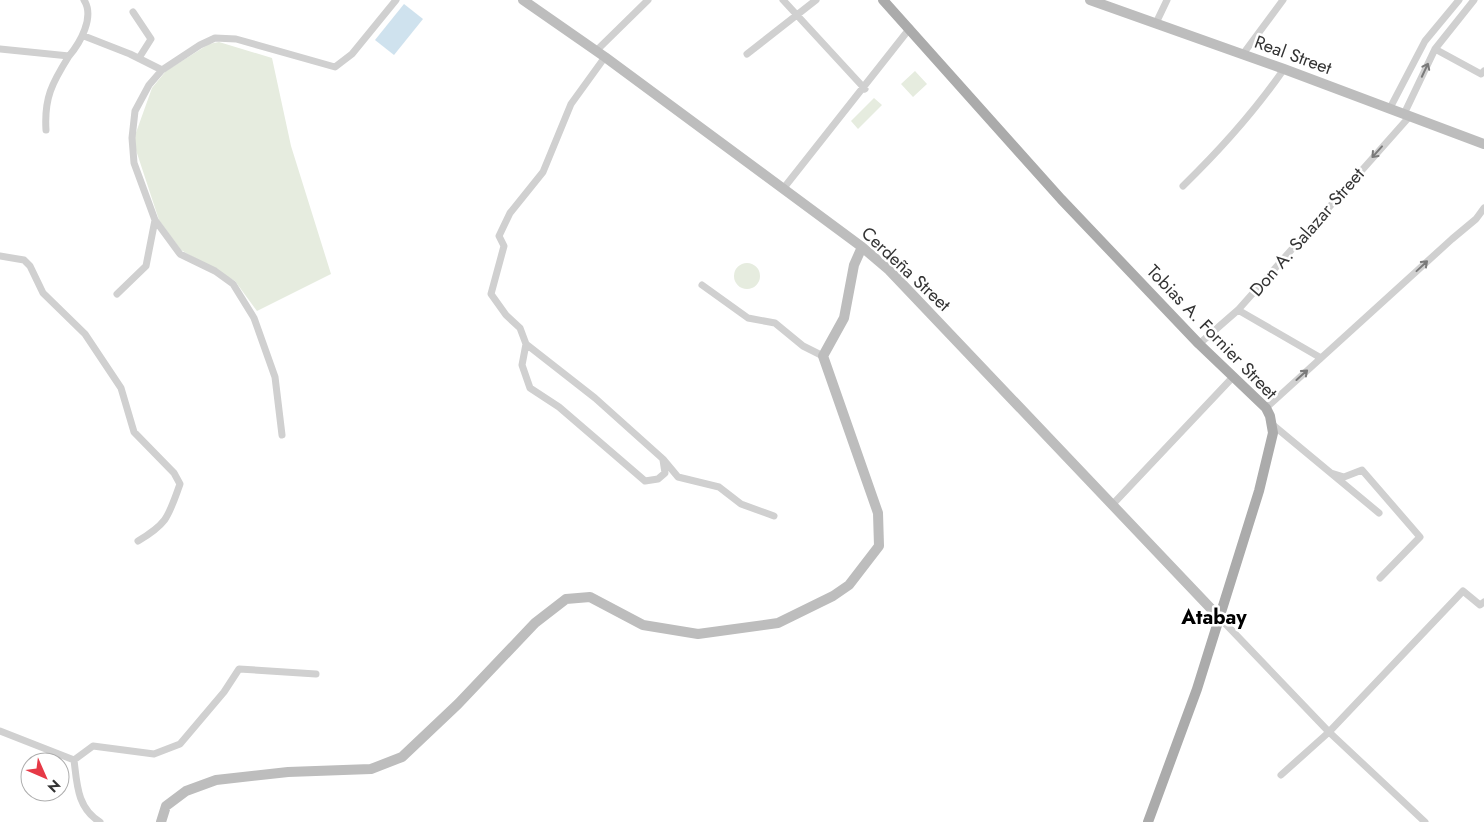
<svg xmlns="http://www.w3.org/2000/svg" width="1484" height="822" font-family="Jost,sans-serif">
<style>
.green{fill:#e6ecdf}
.water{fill:#cfe2ee}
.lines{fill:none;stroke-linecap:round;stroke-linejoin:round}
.street{stroke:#d0d0d0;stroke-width:7}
.secondary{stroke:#bdbdbd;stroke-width:10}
.primary{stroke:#ababab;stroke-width:10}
.oneway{stroke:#7a7a7a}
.labels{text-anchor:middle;stroke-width:5;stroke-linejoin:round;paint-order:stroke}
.street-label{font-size:18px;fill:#333;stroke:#fff}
.quarter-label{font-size:20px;font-weight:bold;fill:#000;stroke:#fff}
</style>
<rect width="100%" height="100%" fill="#fff"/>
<path class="green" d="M219,42l53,16 19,88 40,128 -74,37 -22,-30 -54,-31 -22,-30 -26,-79 19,-53 14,-17 43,-27z
M915,71l12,13 -14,13 -12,-13z
M874,98l8,7 -24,24 -7,-8z
M734 276a13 13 0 1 1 26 0a13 13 0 1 1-26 0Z"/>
<path class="water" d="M404,4l19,15 -29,36 -19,-15z"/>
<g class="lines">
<path class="street" d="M783,0l82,89
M133,12l18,27 -12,19
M1156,23l11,-23
M84,36l46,18 32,16
M0,49l69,7c11,-13 26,-39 15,-56
M1435,49l46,25 3,-3
M596,51l52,-51
M747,54l69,-54
M1243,54l40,-54
M605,57l-34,47 -28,68 -33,41 -11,23 5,10 -13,48 15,21 14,13 6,16 69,54 68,61 15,18 41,10 22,17 33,12
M1390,108l35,-67 34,-41
M1404,114l31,-65 39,-49
M46,130c-2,-32 6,-47 23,-74
M1183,186c37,-36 72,-75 101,-117
M783,189l127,-161
M0,256l24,4 6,6 13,27 42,41 36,54 13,44 40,41 6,11c-12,33 -12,39 -42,57
M702,285l46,33 27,5 28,23 20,10
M117,294l29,-28 9,-46
M1238,310l83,48
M526,344l-4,21 8,23 29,19 86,74 13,-2 7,-6 -2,-13
M1199,344l39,-34 172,-194
M1266,408l186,-169 24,-20 8,-11
M1273,425l106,88
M282,435l-7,-58 -21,-59 -21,-34 -18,-13 -35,-17 -25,-34 -21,-57 -2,-25 3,-27 14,-26 13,-15 38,-25 15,-7 21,1 99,28 17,-13 44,-54
M1331,473l13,4 18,-7 58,67 -40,41
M1113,504l120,-127
M1218,616l111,116 96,90
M0,731l74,29
M1281,775l48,-43 134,-141 17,14 4,-3
M100,822c-23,-14 -23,-38 -26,-62l19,-14 61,8 26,-10 44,-52 15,-23 77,5"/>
<path class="secondary" d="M523,0l82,57 257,190 27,23 329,346
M1090,0l194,69 200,75
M161,822l5,-16 20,-15 30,-11 72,-8 83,-3 31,-12 56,-53 77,-81 31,-24 24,-2 53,28 55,9 80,-11 55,-27 16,-11 30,-39 -1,-33 -55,-157 21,-38 10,-53 8,-18"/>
<path class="primary" d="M883,0l178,199 138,145 67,64 4,8 3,17 -14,58 -62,198 -49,133"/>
</g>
<defs><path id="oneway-shaft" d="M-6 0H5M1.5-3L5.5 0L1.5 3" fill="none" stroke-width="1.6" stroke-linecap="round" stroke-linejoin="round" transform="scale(1.25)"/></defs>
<g class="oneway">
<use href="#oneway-shaft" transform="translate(1425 70) rotate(-65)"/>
<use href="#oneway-shaft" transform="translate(1377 152) rotate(132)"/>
<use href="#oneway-shaft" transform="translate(1422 266) rotate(-43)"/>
<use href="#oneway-shaft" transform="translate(1302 375) rotate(-42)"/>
</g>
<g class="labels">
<g class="street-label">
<text transform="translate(1293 55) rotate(20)" y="6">Real Street</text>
<text transform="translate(1307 232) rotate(-49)" y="6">Don A. Salazar Street</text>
<text transform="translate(906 269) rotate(43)" y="6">Cerdeña Street</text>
<text transform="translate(1212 332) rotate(46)" y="6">Tobias A. Fornier Street</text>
</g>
<g class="quarter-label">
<text x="1214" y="624">Atabay</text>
</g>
</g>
<g transform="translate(45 777) rotate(135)"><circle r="24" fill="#ffffff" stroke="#adadad"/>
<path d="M0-4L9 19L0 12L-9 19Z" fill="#e63946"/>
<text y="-8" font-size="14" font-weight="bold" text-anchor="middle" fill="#333333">N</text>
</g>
</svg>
